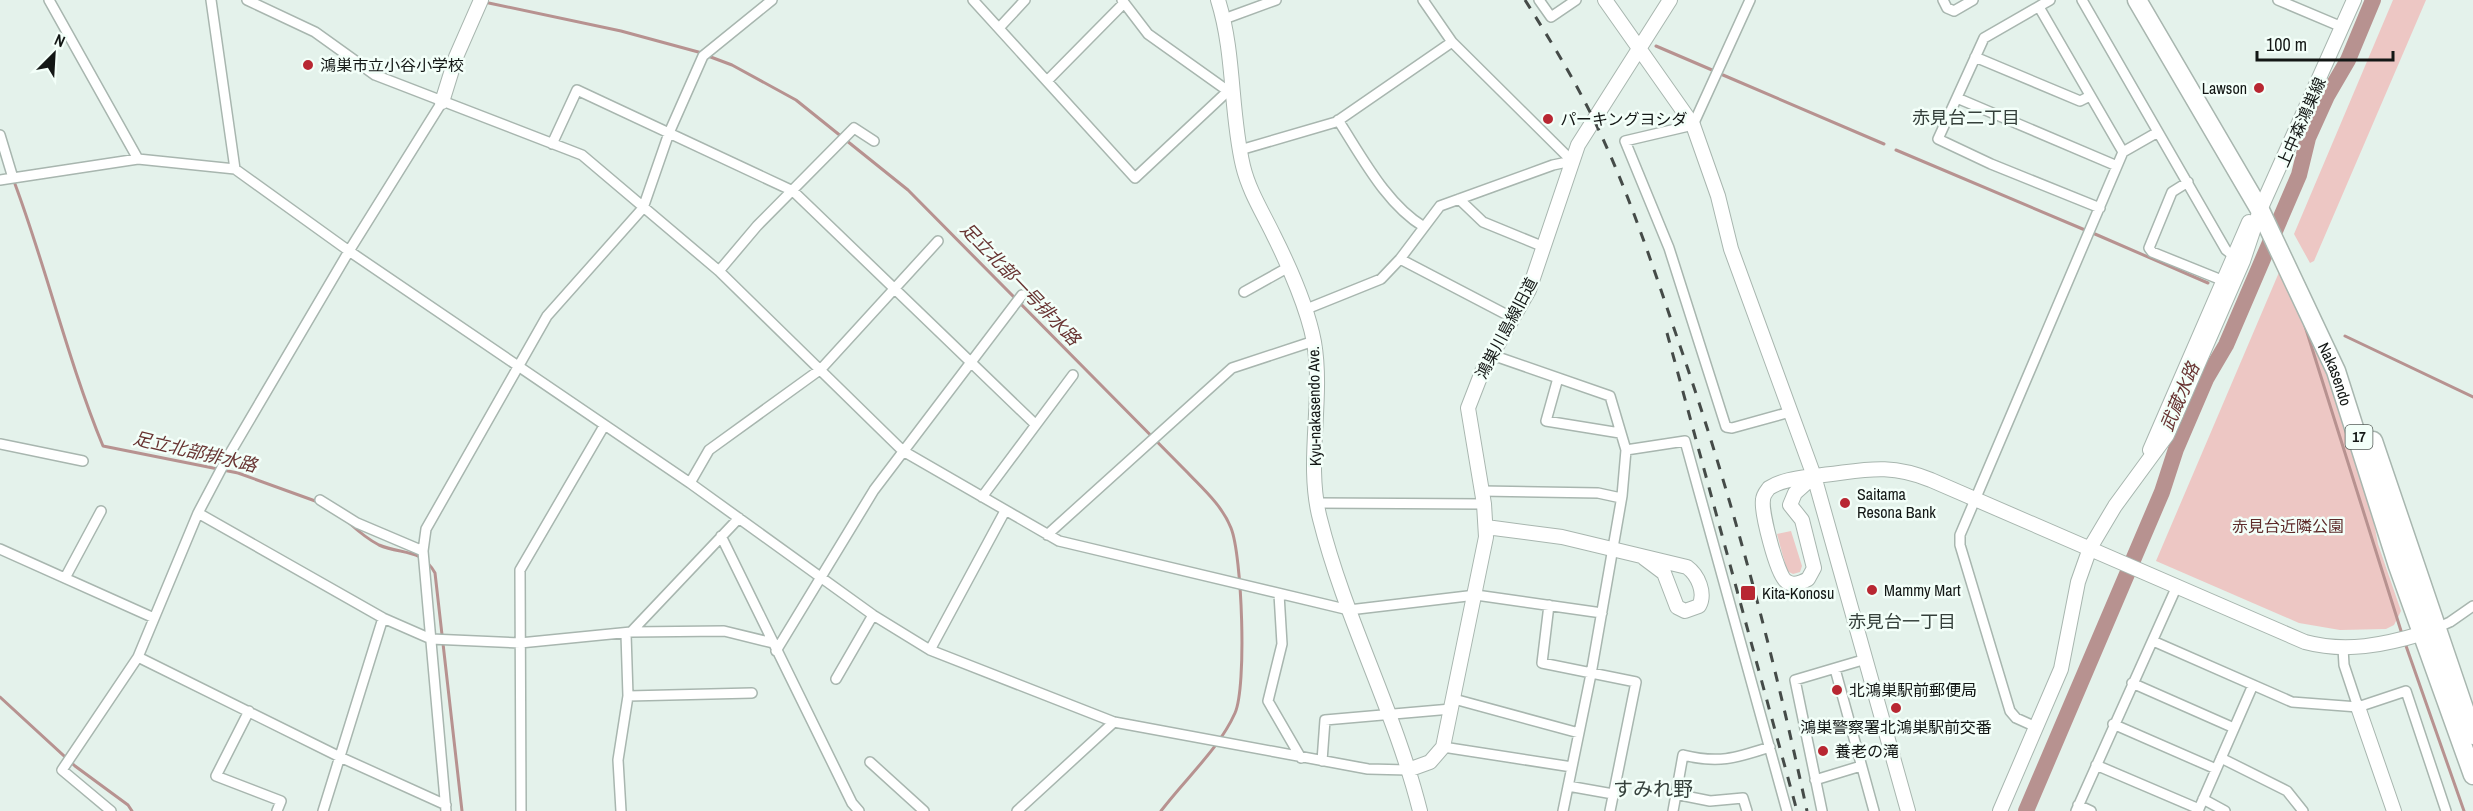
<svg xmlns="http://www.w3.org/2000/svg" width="2473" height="811" font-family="'Archivo Narrow','Noto Sans JP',sans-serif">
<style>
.green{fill:#edc7c4}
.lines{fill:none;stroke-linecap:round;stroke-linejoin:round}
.stream{stroke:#b79290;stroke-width:3}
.river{stroke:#b79290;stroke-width:16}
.street-casing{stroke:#a8b6af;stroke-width:12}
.secondary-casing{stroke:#a8b6af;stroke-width:16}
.highway-casing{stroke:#a8b6af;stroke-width:21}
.street{stroke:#fff;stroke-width:9}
.secondary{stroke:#fff;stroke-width:14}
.highway{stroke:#fff;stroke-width:18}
.rail{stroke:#454b48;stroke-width:3;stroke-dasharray:10 10;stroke-linecap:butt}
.poi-dot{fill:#b82732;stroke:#f3fff9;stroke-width:2}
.labels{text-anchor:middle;stroke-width:5;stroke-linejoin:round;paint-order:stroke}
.shield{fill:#f3fff9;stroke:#565d59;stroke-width:1.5}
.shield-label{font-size:15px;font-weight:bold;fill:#131715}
.poi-label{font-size:16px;fill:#131715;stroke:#f3fff9;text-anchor:start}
.street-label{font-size:16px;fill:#131715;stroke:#f3fff9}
.park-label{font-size:16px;fill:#5e2b2a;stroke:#f3fff9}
.neighbourhood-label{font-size:18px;fill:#35403b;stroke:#f3fff9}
.water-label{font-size:18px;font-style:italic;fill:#683432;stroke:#f3fff9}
.quarter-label{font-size:20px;fill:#35403b;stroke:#f3fff9}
</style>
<rect width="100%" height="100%" fill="#e4f2eb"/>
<path class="green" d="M2393,0h33l-112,261 -4,2 -16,-29z
M2280,270l20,38 30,75 37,104 11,57 23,67 -7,14 -8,4 -46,1 -41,-7 -143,-62z
M1791,531l11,35 -2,6 -7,2 -6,-3 -10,-37z"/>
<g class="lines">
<path class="stream" d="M484,2l137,29 81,22
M1656,46l56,24
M708,56l24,9 64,35 112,90 278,281c16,17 36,34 45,57 11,27 16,158 4,185 -16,36 -50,66 -74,98
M1723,75l161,69
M1896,150l189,80
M15,184c32,86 53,177 88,262l135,27 80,29
M2095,234l113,49
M2305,326l97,308
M2345,336l128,61
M348,522c10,9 19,17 31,23 23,10 42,3 56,28l27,238
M2405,643l59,168
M0,697l75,69 53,39 4,6"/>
<path class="river" d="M2026,811l136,-319 14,-43 30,-70 20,-34 73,-170 9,-37 19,-42 21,-36 25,-60"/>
<g class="street-casing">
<path id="street" d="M49,0l89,159
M211,0l24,169
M247,0l68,32 60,43 207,80 137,116 184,180 156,90 290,69 127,-15 126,18
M973,0l162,178 93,-87
M1122,0l26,34 80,57h3
M1423,0l29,42 120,119
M1539,0l12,17 25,-17
M1750,0l-57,125 -68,16 44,107 57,179 6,1 58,-16
M1943,0l4,8 7,3 19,-11
M2050,0l-66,38 -46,101 53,25 109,44
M2082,0l144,250 12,9
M2278,0l64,27
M2039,7l84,145
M1224,19l52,-19
M999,28l26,-28
M1975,57l105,44 10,-5
M1047,81l77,-78
M1957,98l160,68
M1338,120c24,37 48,84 86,107
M0,135l13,43 125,-19 97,10 114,82 341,232 183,132 57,35 184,72 254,47 40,1
M552,144l25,-54 216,101 242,233
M1240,150l96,-28 116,-80
M0,180l13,-2
M2188,182l-16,10 -23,56 3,4 72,29
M1459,199l24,23 61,25
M1400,259l113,59
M719,271l38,-45 97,-98 20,13
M1244,292l43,-24
M1304,310l77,-31 19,-20 40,-53 113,-41 19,-4
M1492,355l118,41 16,54 -4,46 -31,178 -28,137
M1558,378l-12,43 74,12
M0,444l83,17
M1626,450l59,-9 102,370
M690,483l19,-33 112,-81 117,-128
M1481,491l117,2 23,5
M982,497l91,-122
M320,500l37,23 66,28
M1317,503l167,1
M198,513l185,105 48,21 89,4 111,-11 108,-114
M1047,535l185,-167 82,-27
M721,536l131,267 7,8
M0,549l154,69
M65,578l36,-67
M1279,594l3,50 -14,57 33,57
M1549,605l-7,58 94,19 -26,129
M2434,629l16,-7 23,-16
M631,632l93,-1 49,12
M2153,641l139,61 66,5 48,-16 40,120
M2343,648l1,17 14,42
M930,650l75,-139
M776,651l98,-161 148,-195
M138,657l202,100 106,48
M1835,669l39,142
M836,679l37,-64
M2132,683l102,45
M628,696l124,-3
M1454,699l125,34
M249,711l-33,65 65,25 -4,10
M2113,724l103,45
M2036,727l-20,-9 -6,-7 -50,-166v-10l163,-383 35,-20
M1443,747l129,20
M2221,758l66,33 16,20
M1322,761l3,-41 126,-11
M870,762l54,49
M2096,765l103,44
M1815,780l46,-14
M1568,786l45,8
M1675,794l35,7 33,-3 4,13
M2203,799l22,12
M2078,805l13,6
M111,811l-49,-41 76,-113 60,-144 28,-53 123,-209 93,-149
M323,811l60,-193
M446,811l-23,-260 3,-22 121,-213 96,-108 26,-75 34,-77 69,-56
M521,811l-1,-241 84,-144
M621,811l-3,-51 10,-64 -2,-62
M1017,811l97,-89
M1673,811l10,-56c36,9 53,3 87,-8
M1822,811l-27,-131 71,-21
M2076,811l101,-225
M2198,811l55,-126"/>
</g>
<g class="secondary-casing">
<path id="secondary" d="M1218,0c17,54 12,111 25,166 6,25 20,47 31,70 15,30 34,74 40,106 10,58 -9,120 6,177 25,100 75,192 100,292
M1605,0l88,125 25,71 13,53 83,227 94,335
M442,102l14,-45 25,-57
M2150,450l99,-228
M1814,476l-19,17 -5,12 12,15 12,48 -6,11c-7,4 -16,7 -22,2 -9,-6 -25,-69 -23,-81 0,-5 3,-8 6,-12 12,-8 30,-10 44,-12 47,-4 71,-15 118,4l374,162c41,11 79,3 119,-9
M1486,527l76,10 125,30c11,8 19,26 12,39l-14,5 -8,-4 -13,-34 -20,-15
M2358,707l36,104
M1408,770l22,-8 13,-15 43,-210 -2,-33 -16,-96 14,-36 47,-82 49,-145 92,-145
M2000,811l61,-142 17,-87 12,-34 25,-42 52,-71 76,-174 17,-51 94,-210"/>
</g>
<g class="highway-casing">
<g id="highway">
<path id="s1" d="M2137,0l123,210 76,161 62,195 75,209"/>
<path d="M2373,441l100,294"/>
</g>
</g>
<use href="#street" class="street"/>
<use href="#secondary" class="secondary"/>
<use href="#highway" class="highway"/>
<path class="rail" d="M1525,0c24,38 48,77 68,118 35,71 60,149 86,225 53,153 94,309 128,468
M1667,333l130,478"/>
</g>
<g class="poi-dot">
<circle cx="308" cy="65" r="6"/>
<circle cx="2259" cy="88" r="6"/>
<circle cx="1548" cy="119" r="6"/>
<circle cx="1845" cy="503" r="6"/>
<circle cx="1872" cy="590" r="6"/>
<rect x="1740" y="585" width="16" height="16" rx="3"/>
<circle cx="1837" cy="690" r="6"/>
<circle cx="1896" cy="708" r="6"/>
<circle cx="1823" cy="751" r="6"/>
</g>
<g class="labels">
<rect class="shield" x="2345.5" y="425" width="27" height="24" rx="4.5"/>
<g class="shield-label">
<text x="2359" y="442">17</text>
</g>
<g class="poi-label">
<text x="320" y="71">鴻巣市立小谷小学校</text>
<text x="2247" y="94" text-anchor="end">Lawson</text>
<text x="1560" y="125">パーキングヨシダ</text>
<text x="1857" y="500">Saitama<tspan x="1857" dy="18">Resona Bank</tspan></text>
<text x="1884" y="596">Mammy Mart</text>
<text x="1762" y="599">Kita-Konosu</text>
<text x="1849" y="696">北鴻巣駅前郵便局</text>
<text x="1896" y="733" text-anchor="middle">鴻巣警察署北鴻巣駅前交番</text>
<text x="1835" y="757">養老の滝</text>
</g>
<g class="street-label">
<text transform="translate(2301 122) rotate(-66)" y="6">上中森鴻巣線</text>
<text transform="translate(1506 328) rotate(-62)" y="6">鴻巣川島線旧道</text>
<text dy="6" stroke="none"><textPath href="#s1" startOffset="424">Nakasendo</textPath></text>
<text transform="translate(1314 406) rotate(-91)" y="6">Kyu-nakasendo Ave.</text>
</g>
<g class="park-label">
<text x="2288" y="532">赤見台近隣公園</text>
</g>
<g class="neighbourhood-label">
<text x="1966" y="124">赤見台二丁目</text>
<text x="1902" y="628">赤見台一丁目</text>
</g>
<g class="water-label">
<text transform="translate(1020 284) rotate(46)" y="6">足立北部一号排水路</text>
<text transform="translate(2180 397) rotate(-67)" y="6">武蔵水路</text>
<text transform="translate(195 452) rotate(13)" y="6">足立北部排水路</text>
</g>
<g class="quarter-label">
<text x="1653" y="796">すみれ野</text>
</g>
</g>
<g transform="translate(54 54) rotate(24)" stroke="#f3fff9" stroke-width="4.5" paint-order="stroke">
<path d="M0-4.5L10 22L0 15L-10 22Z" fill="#131715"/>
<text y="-9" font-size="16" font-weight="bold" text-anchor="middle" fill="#131715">N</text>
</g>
<path d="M2257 51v9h136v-9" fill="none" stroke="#131715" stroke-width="3"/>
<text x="2266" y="51" font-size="18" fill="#131715" stroke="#f3fff9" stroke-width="4.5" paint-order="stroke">100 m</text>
</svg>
